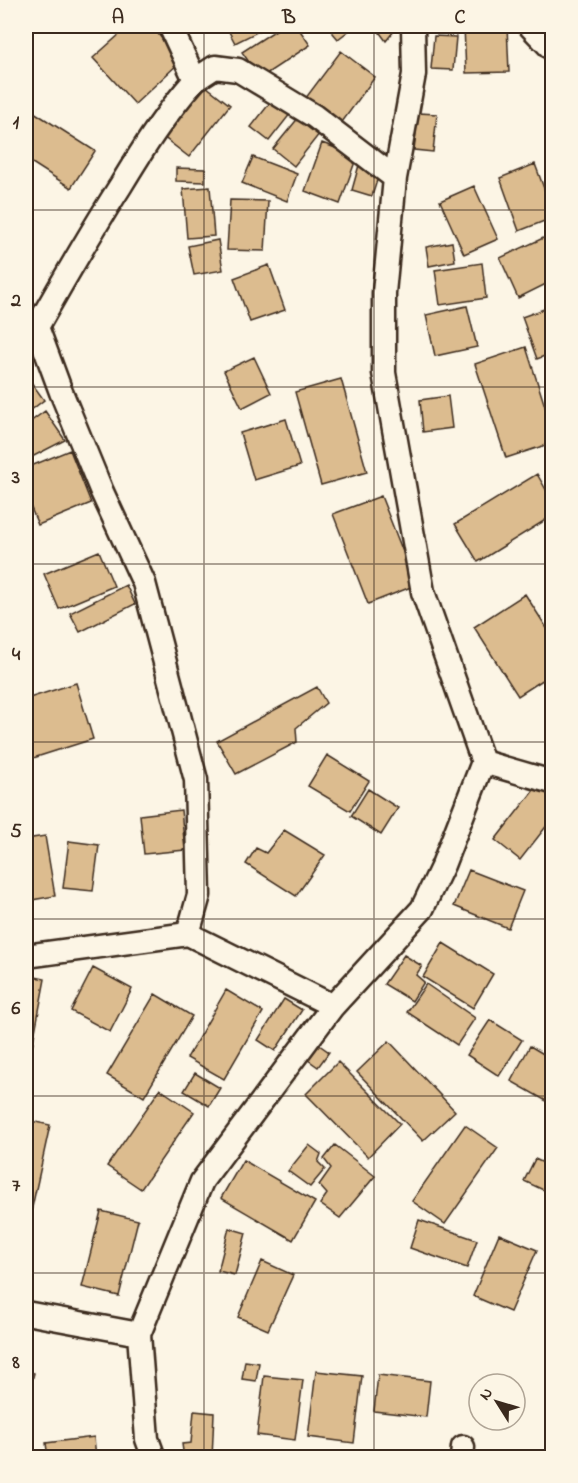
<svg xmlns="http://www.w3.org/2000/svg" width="578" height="1483" font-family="'Indie Flower',sans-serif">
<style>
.building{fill:#dcbc8f;stroke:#3b2a1e;stroke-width:1.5}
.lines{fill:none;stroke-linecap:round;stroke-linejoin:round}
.minor-casing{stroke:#3b2a1e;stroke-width:27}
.minor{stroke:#fcf5e5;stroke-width:22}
.grid{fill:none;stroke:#3b2a1e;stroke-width:1.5;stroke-opacity:0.55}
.neatline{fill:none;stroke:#3b2a1e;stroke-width:2}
.grid-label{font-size:20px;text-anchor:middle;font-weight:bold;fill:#3b2a1e}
</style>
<rect width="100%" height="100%" fill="#fcf5e5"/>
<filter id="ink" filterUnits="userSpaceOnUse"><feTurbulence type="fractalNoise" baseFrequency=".0167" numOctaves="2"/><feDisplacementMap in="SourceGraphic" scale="12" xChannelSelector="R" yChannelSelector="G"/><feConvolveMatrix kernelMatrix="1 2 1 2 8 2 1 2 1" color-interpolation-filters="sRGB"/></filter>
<g filter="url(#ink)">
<path class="building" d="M129,26h23l28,36 -45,42 -42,-46z
M226,26h43l-34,17z
M282,26h15l13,19 -50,33 -18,-26z
M327,26h28l-17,13z
M375,26h23l-12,15z
M437,26h18v6l-19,-1z
M464,26h43l2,46 -43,1z
M434,36l22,1 -3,33 -22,-1z
M341,51l34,26 -38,52 -35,-26z
M202,83l28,22 -41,52 -27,-21z
M273,99l18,14 -22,28 -18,-14z
M26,107l69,44 -24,37 -45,-29z
M418,113l19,1 -4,38 -19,-2z
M299,117l21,16 -26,33 -21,-17z
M322,143l35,13 -17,48 -35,-13z
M253,157l44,17 -10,27 -45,-18z
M535,164l17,46v8l-33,13 -19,-53z
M359,165l21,6 -8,25 -20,-6z
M176,168l29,1v13l-29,-1z
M474,186l24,53 -34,15 -24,-53z
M210,187l4,49 -27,2 -4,-49z
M230,200l38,1 -3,50 -38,-1z
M552,234v47l-34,17 -18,-40z
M218,240l5,30 -29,5 -6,-29z
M452,242l3,19 -26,5 -3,-19z
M482,263l4,35 -46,7 -5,-35z
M269,265l16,45 -35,12 -16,-44z
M467,306l10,41 -42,9 -9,-41z
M552,306v47l-15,6 -15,-42z
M526,347l26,81v15l-46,15 -31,-94z
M254,357l17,36 -29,15 -18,-37z
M26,375l18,25 -18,14z
M341,379l26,93 -46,13 -26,-93z
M448,396l4,32 -29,4 -3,-32z
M45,411l20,29 -39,20v-35z
M286,419l14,47 -46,14 -14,-47z
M70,450l21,53 -53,22 -12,-29v-28z
M537,474l15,26v16l-74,46 -23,-38z
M381,496l35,89 -48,19 -35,-90z
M99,551l15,35 -55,23 -15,-35z
M126,585l9,19 -55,28 -10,-19z
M525,594l27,42v38l-34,22 -44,-69z
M76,683l17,56 -66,21 -1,-4v-57z
M317,687l9,16 -30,25 1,14 -61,32 -19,-33z
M327,755l42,26 -19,30 -42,-25z
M537,786l15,12v21l-32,41 -25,-20z
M368,789l30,19 -17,27 -30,-19z
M181,810l4,40 -41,4 -4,-39z
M284,830l41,25 -29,41 -50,-32 10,-16 10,5z
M45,836l10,60 -29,5v-62z
M69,841l30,4 -6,46 -30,-3z
M469,870l54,21 -15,37 -54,-22z
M443,943l50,31 -20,34 -50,-31z
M404,955l18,11 -6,9 8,7 -12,19 -28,-17z
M93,968l39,21 -22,43 -39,-21z
M26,975l19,4 -15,79 -4,-1z
M426,984l49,34 -18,27 -50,-33z
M226,990l37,22 -39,67 -37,-21z
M155,994l37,22 -48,81 -37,-22z
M284,999l18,11 -27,41 -17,-11z
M490,1020l32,20 -23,36 -32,-21z
M389,1041l66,70 -32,30 -66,-69z
M315,1042l14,10 -11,15 -14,-10z
M530,1046l22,13v35l-4,8 -37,-21z
M338,1062l62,62 -32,33 -62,-63z
M195,1073l25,15 -11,18 -25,-15z
M160,1089l34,23 -53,77 -34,-23z
M26,1120l24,5 -19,87 -5,-1z
M465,1125l33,23 -53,76 -33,-23z
M309,1145l12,9 -3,8 7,7 -15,18 -22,-16z
M335,1145l40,31 -35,42 -20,-14 7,-10 -8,-9 12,-17 -7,-9z
M535,1159l17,8v27l-28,-13z
M243,1160l72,42 -22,38 -72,-42z
M101,1211l37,9 -19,76 -37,-9z
M419,1220l58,20 -10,28 -57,-20z
M229,1228l17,5 -11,42 -17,-4z
M499,1234l38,16 -27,62 -37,-16z
M262,1261l31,14 -25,55 -30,-13z
M245,1361l14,2 -3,18 -14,-2z
M26,1371l8,2 -8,30z
M316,1371l46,5 -8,67 -46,-6z
M378,1375l52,6 -4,36 -52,-6z
M264,1376l39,4 -8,60 -38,-5z
M194,1411l20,2 -2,45h-28l-2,-14 9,-1z
M94,1437l2,21h-48l-2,-15z"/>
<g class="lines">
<g class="minor-casing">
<path id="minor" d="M170,26l25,54 20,-13 23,3 76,46 81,62
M530,26l22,23
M483,762l69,20
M188,934l11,-39 -3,-115 -52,-197 -42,-91 -41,-100 -24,-65c27,-48 54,-95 84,-142 23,-38 44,-71 74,-105
M26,956l162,-22 145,72
M26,1313l113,21
M154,1458l-7,-19 -8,-105 63,-153 131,-175 89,-97 21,-44 40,-103 -60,-170 -39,-219v-80l11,-115 19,-104 -1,-48
M462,1458l1,-11"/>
</g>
<use href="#minor" class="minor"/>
</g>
</g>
<path class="grid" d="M204,26v1432M374,26v1432M26,210h526M26,387h526M26,564h526M26,742h526M26,919h526M26,1096h526M26,1273h526"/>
<rect width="578" height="1483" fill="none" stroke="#fcf5e5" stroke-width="66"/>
<g transform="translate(497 1402) rotate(307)"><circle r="28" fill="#fcf5e5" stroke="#afa495" stroke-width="1.5"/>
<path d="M0-4.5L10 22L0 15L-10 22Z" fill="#3b2a1e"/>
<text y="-9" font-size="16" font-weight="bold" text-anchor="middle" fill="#3b2a1e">N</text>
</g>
<rect x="33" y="33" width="512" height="1417" class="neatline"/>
<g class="grid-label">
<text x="118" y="23">A</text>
<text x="289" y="23">B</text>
<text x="460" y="23">C</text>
<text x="16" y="128">1</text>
<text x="16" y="306">2</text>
<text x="16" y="483">3</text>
<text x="16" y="660">4</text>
<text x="16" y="837">5</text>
<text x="16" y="1014">6</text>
<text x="16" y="1191">7</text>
<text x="16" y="1368">8</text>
</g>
</svg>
